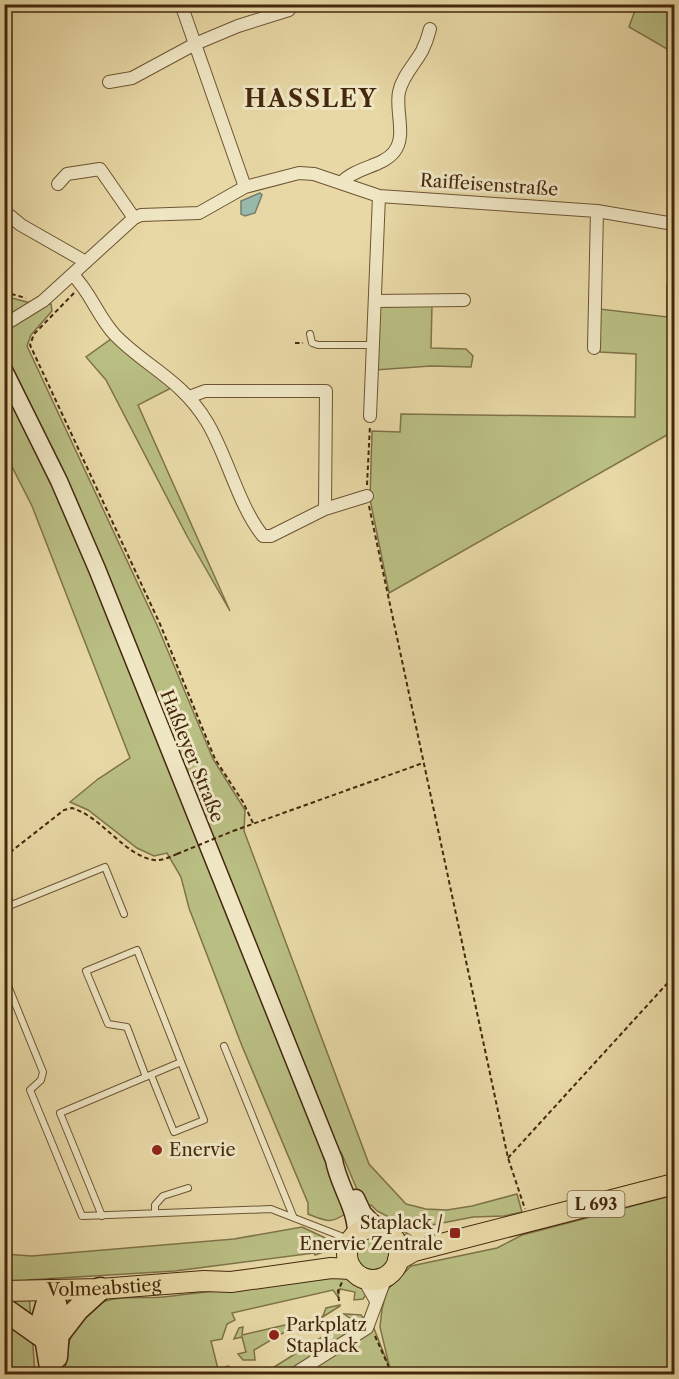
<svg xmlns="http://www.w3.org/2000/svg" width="679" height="1379" font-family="'Libre Caslon Text',serif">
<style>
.green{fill:#b9be83;stroke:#7f7348;stroke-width:1.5}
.water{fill:#97b9ac;stroke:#767f6c;stroke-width:1.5}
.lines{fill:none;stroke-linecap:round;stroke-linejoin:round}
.lane-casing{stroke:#6e5433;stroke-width:8}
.street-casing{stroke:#6e5433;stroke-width:14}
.secondary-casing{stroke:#45280d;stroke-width:19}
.primary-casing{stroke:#45280d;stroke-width:22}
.highway-casing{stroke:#45280d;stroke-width:25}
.path{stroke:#45280d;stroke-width:2;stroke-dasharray:4.5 3;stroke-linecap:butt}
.lane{stroke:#efe6c4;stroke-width:6}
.street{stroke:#efe6c4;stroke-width:12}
.secondary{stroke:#efe6c4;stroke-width:16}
.primary{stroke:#e7d8a5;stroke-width:20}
.highway{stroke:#e7d8a5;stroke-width:22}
.path-bridge{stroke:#45280d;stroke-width:2;stroke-dasharray:4.5 3;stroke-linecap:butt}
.poi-dot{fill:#8f2418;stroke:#efe6c4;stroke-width:2}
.labels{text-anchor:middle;stroke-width:6;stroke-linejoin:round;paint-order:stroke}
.shield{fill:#efe6c4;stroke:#786144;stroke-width:1.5}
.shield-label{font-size:16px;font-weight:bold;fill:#45280d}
.street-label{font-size:18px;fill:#45280d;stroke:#efe6c4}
.poi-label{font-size:18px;fill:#45280d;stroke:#efe6c4;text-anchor:start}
.district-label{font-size:24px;font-weight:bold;letter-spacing:1.5px;fill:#45280d;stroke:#efe6c4}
</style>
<rect width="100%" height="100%" fill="#e7d8a5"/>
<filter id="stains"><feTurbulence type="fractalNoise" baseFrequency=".00333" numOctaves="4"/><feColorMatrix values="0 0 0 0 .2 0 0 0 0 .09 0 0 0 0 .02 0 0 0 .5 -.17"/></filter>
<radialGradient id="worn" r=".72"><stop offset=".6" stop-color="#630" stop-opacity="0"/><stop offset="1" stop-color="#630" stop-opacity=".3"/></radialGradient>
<path class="green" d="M637,5h37v48l-45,-26z
M674,252v179l-285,162 -19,-94 2,-68 28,1 1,-18 234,3 1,-63 -36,-2v-43l67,8v-31z
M4,296l23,6 24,2 1,7 -21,24 -4,11 130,279 56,134 32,51 -1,21 125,333 37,40 20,5 21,1 25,-4 45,-12 5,18 -18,4 -31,1 -61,12 -35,-18 -6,-6 -6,3 -24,-56 -18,4 25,56c-17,12 -20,10 -40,2v-11l-66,-157 -53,-138 -8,-31 -14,-24 -13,3 -17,-8 -49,-38 -18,-8 28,-23 32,-21 -98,-252 -27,-53z
M432,305l-1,43 35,1 7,7 -2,11 -40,-1 -56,4 2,-58 4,-5z
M111,339l60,49 -33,17 92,206 -43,-75 -81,-156 -20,-23z
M674,1195v179h-608c-2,-26 6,-52 29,-68 18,-12 47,-7 68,-9 61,-7 122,-15 183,-23l16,12 4,9 -3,4 -9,1 1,-8 -15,-3 -2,8 -5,-7 -101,23 3,7 -8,4 -5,15 -11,2 7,28 10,-3 12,8 17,-4 6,4 88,-55 -7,-5 17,1 4,5 6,1 19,48 -10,-42 2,-18 5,-19 24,-24 86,-18 25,-13z
M372,1212l38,23c-14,2 -30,-14 -38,-23z
M302,1227l34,16 -1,5 -20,7 -1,-2 -139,18 -147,9 7,94h-30l-1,-120 28,2 202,-17z
M354 1254a19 19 0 1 1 38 0a19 19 0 1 1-38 0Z
M340,1305v1l-41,26 -1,-8 -44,26 1,10h-12l-5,-6 8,-2 -4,-15 -8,2 5,-11 4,-1 -1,8 81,-19 3,-8z"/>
<path class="water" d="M260,193l2,2 -7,18 -10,3 -4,-2v-13z"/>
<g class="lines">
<g class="lane-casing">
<path id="lane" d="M310,334l2,9 6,2h54
M4,888l7,17
M4,908l101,-41 19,47
M4,976l39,96 -2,8 -11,10 52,126 189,-7 80,31
M224,1046l69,170
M151,1075l23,57 30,-12 -23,-58
M155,1212v-7l8,-9 25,-8
M102,1216l-42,-103 121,-51 -44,-112 -51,21 22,53 19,3 19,50"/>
</g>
<g class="street-casing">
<path id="street" d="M181,4l64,183
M109,82l23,-4 63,-34 43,-18 51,-16
M342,182c14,-15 40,-15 52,-30 13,-16 1,-41 5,-60 3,-15 15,-27 23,-41 3,-6 6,-14 8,-22
M58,184l9,-10 33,-5 34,49
M4,211l17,14 65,37
M73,275c18,18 25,42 42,60 31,32 66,44 92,87 20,33 32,85 56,114h8l54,-27 1,-118h-121l-16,6
M375,301l89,-1
M4,325l39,-24 91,-83 7,-3 58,-2 46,-26 54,-14 15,1 65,22 218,15 77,13
M594,348l3,-137
M370,416l9,-220
M325,509l42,-13
M363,1278l13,23
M294,1374l73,-46 19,-51"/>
</g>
<g class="secondary-casing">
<path id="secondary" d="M4,370l55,111 38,88 237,591c4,25 23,49 22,75
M356,1198l7,15 15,16"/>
</g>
<g class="primary-casing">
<g id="primary">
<circle cx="373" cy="1254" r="26"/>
<path d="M398,1260l16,-9 260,-67"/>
<path id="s1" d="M4,1291l96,-2 104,-8 27,1 100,-14 21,1"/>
</g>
</g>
<g class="highway-casing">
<path id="highway" d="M51,1291l-8,28 9,55
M51,1291l8,26 -3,40
M4,1309l41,29
M60,1332l17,-22 23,-21"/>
</g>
<path class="path" d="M4,292l22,6
M74,293l-40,41 -4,11 130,279 55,135 28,43 10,21
M295,343h8
M367,485l3,-60
M369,506l139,652 17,51
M233,831l190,-68
M4,857l60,-47 8,-2c30,9 53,48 82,52 8,1 16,-3 23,-6
M508,1158l166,-182
M339,1301l-1,-10 4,-9
M375,1336l17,38"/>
<use href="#lane" class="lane"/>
<use href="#street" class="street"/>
<use href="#secondary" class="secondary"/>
<use href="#primary" class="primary"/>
<use href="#highway" class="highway"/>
<path class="path-bridge" d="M177,854l56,-23"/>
</g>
<g class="poi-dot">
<circle cx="157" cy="1150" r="6"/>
<rect x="449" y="1227" width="12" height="12" rx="3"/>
<circle cx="274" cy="1335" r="6"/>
</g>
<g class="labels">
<rect class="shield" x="567.5" y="1191" width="57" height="26" rx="4.5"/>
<g class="shield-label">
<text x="596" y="1210">L 693</text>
</g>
<g class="street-label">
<text transform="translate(489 185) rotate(4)" y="6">Raiffeisenstraße</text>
<text transform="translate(192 756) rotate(68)" y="6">Haßleyer Straße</text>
<text dy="6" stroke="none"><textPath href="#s1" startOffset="100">Volmeabstieg</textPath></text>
</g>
<g class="poi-label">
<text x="169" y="1156">Enervie</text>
<text x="443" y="1229" text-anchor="end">Staplack /<tspan x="443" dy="21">Enervie Zentrale</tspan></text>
<text x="286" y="1331">Parkplatz<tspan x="286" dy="21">Staplack</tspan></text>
</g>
<g class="district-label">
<text x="311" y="107">HASSLEY</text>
</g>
</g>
<rect width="679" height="1379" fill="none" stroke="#e7d8a5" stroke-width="24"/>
<rect x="6" y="6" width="667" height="1367" fill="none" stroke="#45280d" stroke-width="3"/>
<rect x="12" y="12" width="655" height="1355" fill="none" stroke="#45280d" stroke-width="1.5"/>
<rect width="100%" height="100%" filter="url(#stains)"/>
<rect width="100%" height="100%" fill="url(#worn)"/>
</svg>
